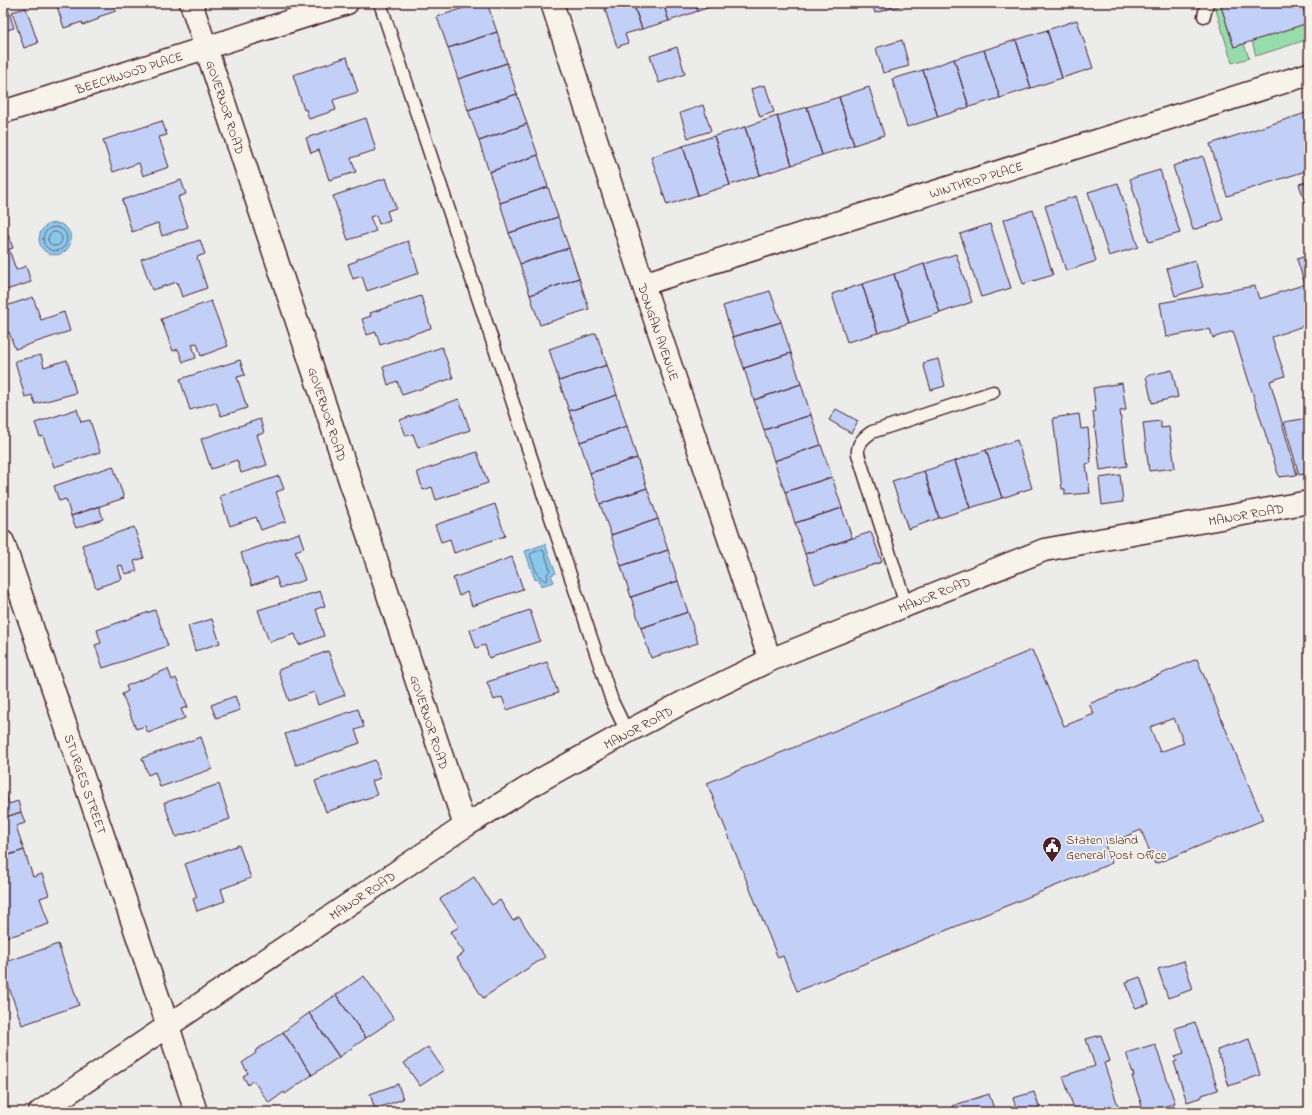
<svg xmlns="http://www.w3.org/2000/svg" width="1312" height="1115" font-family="'Indie Flower',sans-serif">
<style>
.green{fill:#97ddab;stroke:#707e6b}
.water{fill:#8ac8eb;stroke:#70849e}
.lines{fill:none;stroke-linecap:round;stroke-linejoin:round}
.shore{stroke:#646378;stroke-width:1}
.building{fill:#c2d0f7;stroke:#4a1f2b;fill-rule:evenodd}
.service-casing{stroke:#4a1f2b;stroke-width:15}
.minor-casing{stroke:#4a1f2b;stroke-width:25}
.tertiary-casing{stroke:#4a1f2b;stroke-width:25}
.service{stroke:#f7f3e8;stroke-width:12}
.minor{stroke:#f7f3e8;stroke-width:22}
.tertiary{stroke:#f7f3e8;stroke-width:22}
.labels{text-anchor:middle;stroke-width:3.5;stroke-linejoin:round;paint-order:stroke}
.street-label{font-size:13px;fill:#4a1f2b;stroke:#f7f3e8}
.poi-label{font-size:13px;fill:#4a1f2b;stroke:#f7f3e8;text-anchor:start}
</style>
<rect width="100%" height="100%" fill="#ececeb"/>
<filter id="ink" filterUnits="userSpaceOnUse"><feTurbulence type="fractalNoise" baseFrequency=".025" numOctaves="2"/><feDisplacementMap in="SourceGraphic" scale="8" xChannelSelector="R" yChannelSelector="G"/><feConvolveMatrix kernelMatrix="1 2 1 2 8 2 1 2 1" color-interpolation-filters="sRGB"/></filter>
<g filter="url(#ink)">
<path class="green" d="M1214,3h6l14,44 10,-3 5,14 -17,5z
M1301,3h8v36l-53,17 -4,-15z"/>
<path class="water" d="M39 239a16 16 0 1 1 32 0a16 16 0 1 1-32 0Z
M545,544l11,29 -5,2 3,7 -13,4 -2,-7 -4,1 -10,-29z"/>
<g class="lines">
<path class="shore" d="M43 239a12 12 0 1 1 24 0a12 12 0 1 1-24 0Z
M48 239a7 7 0 1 1 14 0a7 7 0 1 1-14 0Z
M541,550l3,1 6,19 -3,4 1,5 -3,2 -8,-7 -7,-19 2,-2z"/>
</g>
<path class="building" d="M3,3h3l8,25 -11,3z
M56,3h57l3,8 -18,6 1,2 -16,6 -1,-3 -18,6z
M478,3h9l10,29 -49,16 -11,-31z
M603,3h30l9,26 -17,5 3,9 -11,4z
M633,3h30l6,18 -27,8z
M663,3h32l3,8 -29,10z
M695,3h28l-25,8z
M872,3h29l1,2 -27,8z
M1220,3h81l7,20 -74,24z
M26,8l12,35 -14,5 -12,-36z
M1077,20l16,48 -31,10 -15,-48z
M1047,30l15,48 -31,10 -15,-48z
M497,32l10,31 -49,16 -10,-31z
M902,40l7,26 -26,7 -7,-25z
M1016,40l15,48 -31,10 -16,-48z
M677,47l8,27 -26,9 -9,-27z
M984,50l16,48 -31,9 -15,-48z
M347,57l11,35 -25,8 3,10 -27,9 -3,-10 -2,1 -11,-35z
M954,59l15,48 -31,10 -15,-47z
M507,63l10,31 -49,16 -10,-31z
M923,70l15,47 -31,10 -15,-48z
M765,85l9,27 -14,5 -9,-28z
M869,87l15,48 -30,10 -15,-48z
M517,94l10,30 -48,17 -11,-31z
M839,97l15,48 -32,10 -15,-48z
M703,105l8,26 -23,7 -8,-25z
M807,107l15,48 -30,10 -15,-49z
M1309,112v58l-82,26 -17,-52z
M777,116l15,49 -32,10 -15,-48z
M366,118l10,32 -25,8 5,14 -27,8 -10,-30 -8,3 -5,-15z
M162,121l5,14 -8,2 10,30 -26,9 -4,-13 -26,9 -10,-32z
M527,124l11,31 -49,17 -10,-31z
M745,127l15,48 -30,10 -16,-49z
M714,136l16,49 -32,10 -15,-49z
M683,146l15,49 -31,10 -16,-48z
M538,155l10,32 -48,16 -11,-31z
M1203,156l20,64 -30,10 -20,-64z
M1160,170l20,63 -31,9 -19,-63z
M386,178l10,30 -9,3 3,9 -11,4 -3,-9 -6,2 6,14 -28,9 -15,-44z
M181,180l5,14 -8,3 10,30 -26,9 -4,-13 -26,9 -10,-32z
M1309,181v29l-1,1 -9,-27z
M1118,183l20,64 -29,9 -21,-64z
M548,187l10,30 -49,16 -9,-30z
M1076,196l20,65 -30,10 -21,-65z
M1033,210l20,65 -30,9 -20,-64z
M558,217l11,31 -49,16 -11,-31z
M990,224l21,64 -30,9 -21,-63z
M8,235l5,13 -4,1 7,21 10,-4 5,16 -28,9v-55z
M200,240l5,14 -8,3 10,31 -25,9 -5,-15 -25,8 -11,-31z
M408,241l11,32 -52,18 -5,-15 -9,3 -5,-15 9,-3v-2z
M569,248l10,30 -49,17 -10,-31z
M956,254l16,48 -32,11 -16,-49z
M1309,255v28l-4,2 -8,-26z
M1195,260l8,27 -28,9 -8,-28z
M924,264l16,49 -31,10 -15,-49z
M894,274l15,49 -31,10 -16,-49z
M579,278l10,31 -49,16 -10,-30z
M1309,283v44l-5,2 -1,-3 -31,11 13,39 -15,5 27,94 -18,2 -46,-146 -20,7 -3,-9 -44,8 -6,-34 95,-17 4,13z
M862,284l16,49 -31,9 -15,-48z
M770,291l11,31 -48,15 -10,-31z
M421,296l10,32 -51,17 -4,-13 -9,3 -5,-16 9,-3 -1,-3z
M33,297l8,23 23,-8 6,19 -55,18 -6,-17 -6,2v-27z
M211,301l17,45 -27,10 -4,-13 -5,1 4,14 -13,4 -5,-13 -5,2 -12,-32z
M781,322l10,31 -47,15 -11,-31z
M1309,327v17l-5,-15z
M596,333l11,32 -48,16 -10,-32z
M442,347l11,31 -51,17 -5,-14 -9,4 -5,-18z
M791,353l10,31 -47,16 -10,-32z
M41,355l3,12 23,-7 9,33 -41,11 -3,-9 -7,2 -10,-36z
M938,359l7,27 -14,4 -8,-27z
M240,360l5,15 -8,2 10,31 -26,8 -5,-14 -26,8 -10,-31z
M607,365l10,30 -48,16 -10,-30z
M1172,370l6,27 -26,6 -6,-27z
M1122,383l4,27 -6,1 7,55 -27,4 -7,-58 3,-1 -3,-23z
M801,384l10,31 -47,15 -10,-30z
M617,395l10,31 -47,16 -11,-31z
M459,399l11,31 -52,18 -5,-14 -7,2 -6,-16z
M77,409l4,13 9,-2 10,32 -46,15 -11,-31 -3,1 -5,-14z
M836,409l22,12 -7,12 -22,-13z
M1079,414l2,15 7,-1 3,35 -5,1 4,29 -25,2v-6h-3l-9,-71z
M811,415l10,30 -47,16 -10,-31z
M1309,418v55l-10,2 -15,-53z
M260,419l4,14 -7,2 10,30 -26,8 -4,-13 -26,9 -10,-30z
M1161,421v7l8,-1 6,41 -26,3 -6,-48z
M627,426l10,32 -47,15 -10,-31z
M1017,440l15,48 -30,10 -16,-48z
M821,445l11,32 -47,15 -11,-31z
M986,450l16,48 -32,10 -15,-47z
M477,452l11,31 -52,17 -4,-13 -9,3 -6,-18z
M637,458l10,30 -47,16 -10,-31z
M955,461l15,47 -31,10 -15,-47z
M113,466l11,32 -53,18 -5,-17 -7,2 -5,-15z
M924,471l15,47 -31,11 -16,-48z
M1120,475l3,27 -21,3 -3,-27z
M279,476l5,13 -8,3 10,29 -25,9 -5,-13 -26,9 -10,-30z
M832,477l10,31 -47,15 -10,-31z
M647,488l11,31 -47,16 -11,-31z
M495,504l10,32 -51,17 -4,-14 -9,3 -6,-17z
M99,506l4,13 -27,9 -5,-12z
M842,508l10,30 -47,16 -10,-31z
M658,519l10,31 -47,16 -10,-31z
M134,527l10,31 -10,3 3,10 -12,3 -3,-9 -4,1 4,13 -26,9 -14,-43z
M871,532l11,30 -67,22 -10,-30z
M299,533l5,15 -9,3 10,29 -25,8 -4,-11 -24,8 -11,-32z
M668,550l10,31 -47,16 -10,-31z
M512,557l11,32 -51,17 -5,-14 -8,4 -6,-18z
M678,581l10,31 -47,16 -10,-31z
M320,591l5,15 -9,3 8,27 -25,9 -4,-11 -26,8 -11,-32z
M155,610l13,36 -65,22 -8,-23 6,-2 -4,-13z
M530,610l10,31 -51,17 -4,-13 -9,3 -6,-18z
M688,612l10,31 -47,15 -10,-30z
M212,619l8,24 -25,8 -7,-25z
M1032,650l32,76 30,-12 -5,-10 108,-45 66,161 -108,44 -14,-34 -36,15 7,18 -315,128 -14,-35 -5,2 -71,-175zM1174,718l10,25 -24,9 -10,-25z
M328,651l17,44 -27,10 -4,-13 -25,9 -11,-31z
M547,662l11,31 -51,17 -5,-13 -8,3 -7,-18z
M168,669l4,11 4,-2 12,29 -7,2 4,9 -37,15 -3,-7 -9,3 -14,-35 6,-3 -2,-5z
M235,696l5,14 -24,8 -5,-13z
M358,709l6,18 -9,3 5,13 -64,22 -11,-31z
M201,737l11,32 -52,18 -5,-15 -7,3 -6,-17z
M375,760l6,18 -9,3 5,14 -51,17 -11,-31z
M219,784l11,35 -54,18 -12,-34z
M3,785l6,19 9,-3 3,11 -18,6z
M21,812l4,11 -9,3 8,24 -21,7v-39z
M1309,824v13l-4,-11z
M239,845l12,33 -30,11 4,12 -28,10 -4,-12 4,-2 -12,-33z
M24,850l9,27 9,-3 7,21 -9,3 9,26 -37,12v-1l-9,3v-81z
M474,877l18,28 8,-5 13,21 6,-4 26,40 -62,41 -26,-40 7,-5 -14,-21 9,-5 -19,-28z
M58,944l21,61 -57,20 -19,-55v-7z
M1184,961l9,28 -25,9 -10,-29z
M364,976l30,43 -28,19 -30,-43z
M1140,977l9,27 -14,4 -9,-26z
M336,995l30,43 -27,19 -30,-44z
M309,1013l30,44 -27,18 -29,-43z
M1195,1022l23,68 -16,5v2l-15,5 -13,-40 3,-1 -2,-5 9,-3 -9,-25z
M283,1032l29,43 -27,19 -1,-2 -15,11 -16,-23 -5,5 -5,-9 5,-3 -6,-10 14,-10 -1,-2z
M1101,1035l9,26 -6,2 16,49h-45l-12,-36 32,-10 -9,-27z
M1249,1039l11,36 -31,11 -12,-36z
M1155,1044l20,59 -27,9h-4l-12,-36h2l-8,-23z
M428,1047l16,23 -24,16 -16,-23z
M398,1084l5,15 -28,10 -5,-15z
M1034,1092l7,20h-29l-1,-3 5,-1 -3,-10z
M989,1094l6,18h-41l-2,-6z"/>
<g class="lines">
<g class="service-casing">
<path id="service" d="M380,3l232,698 15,31
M1204,16l3,-13
M906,605l-48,-151c-1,-10 5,-16 14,-22l121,-40"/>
</g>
<g class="minor-casing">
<path id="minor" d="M191,3l274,823
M552,3l91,281 127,376
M3,112l344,-109
M643,284l666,-210
M3,542l165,484 28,86"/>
</g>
<g class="tertiary-casing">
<path id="tertiary" d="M40,1112l425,-286 77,-47 85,-47 55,-29 88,-43 274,-110 265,-48"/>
</g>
<use href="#service" class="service"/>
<use href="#minor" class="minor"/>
<use href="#tertiary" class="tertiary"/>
</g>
</g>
<defs>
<g id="civic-pin" transform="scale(1)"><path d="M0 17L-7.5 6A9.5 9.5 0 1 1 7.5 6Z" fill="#4a1f2b" stroke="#f7f3e8"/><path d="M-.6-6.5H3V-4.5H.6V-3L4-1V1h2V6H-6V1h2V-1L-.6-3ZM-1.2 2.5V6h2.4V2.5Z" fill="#fff"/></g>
</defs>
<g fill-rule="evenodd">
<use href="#civic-pin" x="1052" y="846"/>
</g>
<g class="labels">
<g class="street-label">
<text transform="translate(129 72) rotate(-18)" y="5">BEECHWOOD PLACE</text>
<text transform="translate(226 107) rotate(72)" y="5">GOVERNOR ROAD</text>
<text transform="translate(976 179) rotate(-17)" y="5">WINTHROP PLACE</text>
<text transform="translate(659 332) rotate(71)" y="5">DONGAN AVENUE</text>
<text transform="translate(328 414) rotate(72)" y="5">GOVERNOR ROAD</text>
<text transform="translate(1246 514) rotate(-10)" y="5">MANOR ROAD</text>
<text transform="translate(934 594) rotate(-22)" y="5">MANOR ROAD</text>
<text transform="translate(430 722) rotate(72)" y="5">GOVERNOR ROAD</text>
<text transform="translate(638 727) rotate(-28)" y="5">MANOR ROAD</text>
<text transform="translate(86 784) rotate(71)" y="5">STURGES STREET</text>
<text transform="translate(362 895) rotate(-34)" y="5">MANOR ROAD</text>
</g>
<g class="poi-label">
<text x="1066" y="844">Staten Island<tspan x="1066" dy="15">General Post Office</tspan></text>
</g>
</g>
<rect width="1312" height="1115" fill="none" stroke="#f7f3e8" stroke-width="16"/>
<rect x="8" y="8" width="1296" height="1099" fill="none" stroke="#4a1f2b" stroke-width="1.5" filter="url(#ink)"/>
</svg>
